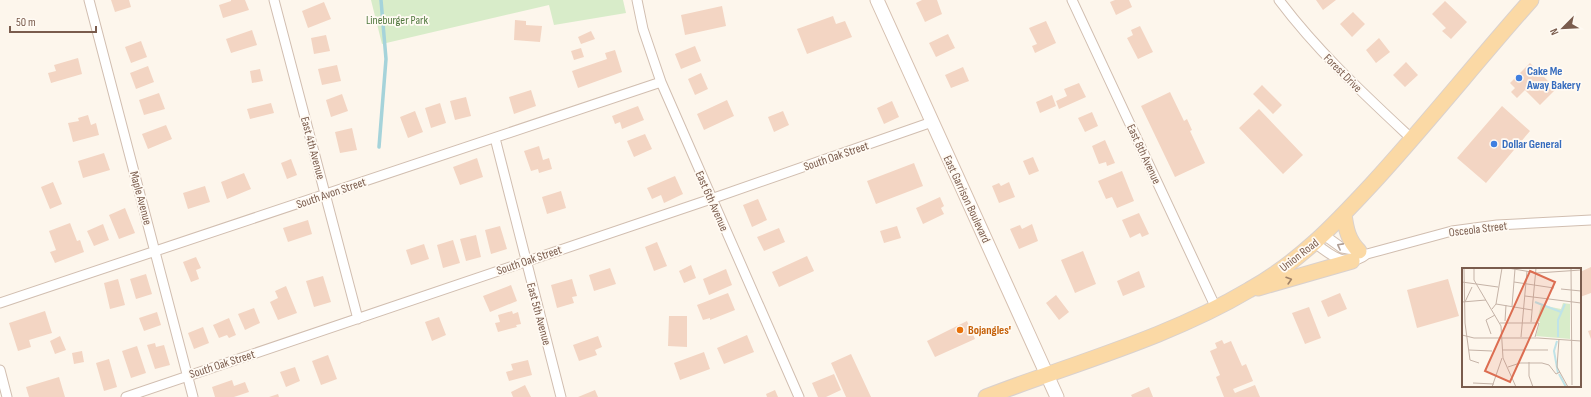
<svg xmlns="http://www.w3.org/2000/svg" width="1591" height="397" font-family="'Sofia Sans Condensed',sans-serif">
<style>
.green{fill:#d8ecc9}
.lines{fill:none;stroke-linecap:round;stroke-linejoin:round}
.stream{stroke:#a5d3da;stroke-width:3.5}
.building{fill:#f3d5c3}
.street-casing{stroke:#d1beb0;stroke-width:11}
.secondary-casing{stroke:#d6c0b0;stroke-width:15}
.primary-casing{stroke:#dad1cd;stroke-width:17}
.street{stroke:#fff;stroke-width:9}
.secondary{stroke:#fff;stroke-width:13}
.primary{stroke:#fbd9a5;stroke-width:15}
.oneway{stroke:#af9d94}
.oneway2{stroke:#a18267}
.shop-dot{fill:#3f7fe0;stroke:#fffaf3;stroke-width:1.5}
.food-dot{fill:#e8710a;stroke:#fffaf3;stroke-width:1.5}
.labels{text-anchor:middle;stroke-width:3.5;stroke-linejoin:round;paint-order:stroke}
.park-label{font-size:12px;fill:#537a41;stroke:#fffaf3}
.shop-label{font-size:12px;font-weight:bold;fill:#366cbe;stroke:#fffaf3;text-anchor:start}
.street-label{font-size:12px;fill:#7a5c4d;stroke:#fffaf3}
.food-label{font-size:12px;font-weight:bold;fill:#c56008;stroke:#fffaf3;text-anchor:start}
.inset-river{fill:none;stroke:#bfe3e8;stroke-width:2}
.inset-road{fill:none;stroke:#c5b3a7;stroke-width:1}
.view{fill:#dc6d51;fill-opacity:0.15;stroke:#dc6d51;stroke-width:2}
.inset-edge{fill:none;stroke:#7a5c4d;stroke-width:2}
</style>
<rect width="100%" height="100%" fill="#fdf6ec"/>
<path class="green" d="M371,0h252l3,13 -72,12 -5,-20 -167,39z"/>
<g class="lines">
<path class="stream" d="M379,147l7,-88 -5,-59"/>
</g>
<path class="building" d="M111,0h18l2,7 -16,5z
M231,0h14l4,10 -26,8 -4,-13 12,-4z
M922,0h15l5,14 -17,8 -9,-19z
M1115,0h14l3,7 -16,8 -6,-13z
M1316,0h20l-13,10z
M1445,1l22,21 -16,17 -9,-8 4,-3 -14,-14z
M324,2l7,17 -23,9 -6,-17z
M722,6l4,20 -41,9 -4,-20z
M1353,12l12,12 -13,13 -12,-13z
M833,16l3,8 9,-3 7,16 -45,17 -10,-25z
M515,20l11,1v4l16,1 -2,16 -26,-2z
M1046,21l10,22 -21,10 -3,-7 5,-2 -8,-16z
M1140,26l13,26 -15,7 -11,-21 6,-3 -2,-5z
M252,30l5,15 -26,8 -5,-14z
M591,31l4,8 -14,5 -3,-7z
M948,34l7,14 -19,9 -7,-14z
M326,35l4,16 -16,3 -3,-16z
M1379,38l11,14 -14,11 -10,-13z
M141,41l6,16 -16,6 -6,-16z
M695,46l6,15 -20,8 -6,-15z
M581,48l3,9 -10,3 -3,-9z
M615,50l7,22 -44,16 -6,-17 35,-12 -2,-6z
M78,58l4,16 -31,9 -3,-10 8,-2 -2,-6z
M1406,62l12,13 -13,12 -12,-12z
M1530,63l26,26 -16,16 -15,-15 -8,8 -6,-6 4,-4 -5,-5z
M337,65l4,16 -19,4 -4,-16z
M148,66l6,16 -18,7 -6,-16z
M963,67l6,14 -18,7 -6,-13z
M260,69l3,12 -11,2 -2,-12z
M701,73l7,16 -13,6 -7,-16z
M1079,83l7,14 -27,12 -3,-8 11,-5 -3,-7z
M1262,85l20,20 -9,9 -20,-20z
M531,90l5,16 -22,8 -5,-17z
M1170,92l14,29 3,-2 5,11 -2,1 15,32 -30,14 -34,-71z
M159,93l6,16 -21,6 -5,-15z
M342,94l6,17 -17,6 -5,-17z
M1052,95l4,11 -16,7 -4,-11z
M466,97l5,19 -16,4 -5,-19z
M727,100l7,16 -30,14 -7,-16z
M892,101l7,16 -15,7 -7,-16z
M271,103l3,10 -24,6 -3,-10z
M440,103l6,20 -15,5 -6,-20z
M638,106l6,14 -22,9 -2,-7 -5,2 -3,-8z
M1502,106l28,25 -44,52 -29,-25z
M1259,109l44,46 -20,19 -44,-46z
M415,111l8,21 -15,6 -8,-21z
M783,111l6,14 -15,7 -6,-15z
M1092,112l6,14 -13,6 -7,-14z
M88,115l3,10 5,-2 3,12 -26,7 -5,-19 11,-2 -1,-3z
M166,125l6,14 -24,10 -6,-15z
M352,128l5,22 -17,3 -5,-21z
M645,134l7,15 -18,8 -7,-16z
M1105,140l10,23 -8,3 -1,-4 -7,2 -7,-18z
M539,146l4,14 6,-2 3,11 -13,4 -1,-4 -7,2 -7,-20z
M104,153l6,17 -27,8 -5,-17z
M1033,157l6,14 -10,4 -6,-14z
M477,158l6,19 -23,8 -7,-18z
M291,159l6,16 -10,4 -6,-16z
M914,163l9,23 -47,18 -9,-23z
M1122,171l12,30 -17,7 -5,-11 -6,2 -8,-18z
M244,173l7,16 -24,10 -6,-17z
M675,176l8,18 -19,9 -3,-8 -9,4 -5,-11z
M53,182l9,22 -12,5 -9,-22z
M1009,182l6,15 -16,6 -7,-17 7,-3 2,3z
M205,186l5,16 -22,7 -5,-16z
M561,191l5,17 -19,6 -5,-17z
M940,197l4,9 -3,2 3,6 -21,10 -7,-16z
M758,199l9,21 -15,7 -9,-22z
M125,208l10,25 -16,6 -10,-24z
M1139,213l10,21 -7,3 -2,-4 -10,5 -8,-18z
M308,220l4,14 -24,8 -5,-14z
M70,223l7,18 3,-1 4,12 -29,11 -5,-11 6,-2 -7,-19z
M103,224l6,16 -15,6 -7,-15z
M1032,224l6,17 -19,8 -9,-20 10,-4 2,4z
M500,226l7,23 -16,5 -6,-24z
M897,226l4,12 -17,5 -4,-12z
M779,228l6,14 -21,9 -7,-14z
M476,235l5,22 -15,4 -6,-22z
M453,240l7,23 -17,5 -6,-23z
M657,242l10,24 -13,5 -9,-24z
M424,244l5,15 -18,6 -5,-15z
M1083,251l13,33 -21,9 -14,-33z
M807,256l7,15 -35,16 -7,-15z
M196,257l5,11 -5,2 3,9 -8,3 -8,-20z
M691,265l5,13 -12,5 -5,-12z
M1591,267v26l-11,4v-25z
M610,268l6,16 -22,7 -5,-16z
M726,269l6,16 -23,10 -6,-16z
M1139,271l6,16 -22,9 -6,-15z
M146,274l6,20 -16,5 -6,-20z
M323,276l8,26 -17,5 -8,-26z
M118,279l7,26 -15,4 -6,-26z
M572,279l5,17 -5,1 2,6 -17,5 -6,-23z
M1448,279l11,37 -42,12 -10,-38z
M511,285l6,16 -27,11 -7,-16z
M286,286l11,27 -19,7 -8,-18 8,-4 -3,-7z
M728,293l7,17 -25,10v-2l-7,2 -6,-15z
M1340,293l7,16 -19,8 -7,-16z
M1056,295l13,17 -10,8 -13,-17z
M1309,307l12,31 -16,6 -13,-31z
M254,308l6,15 -15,7 -7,-16z
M45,311l7,22 -23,7 2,7 -13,4 -9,-28z
M512,311l1,3 5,-2 3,12 -5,1 1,2 -19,5 -3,-9 5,-1 -2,-7z
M157,312l4,13 -17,6 -5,-13z
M669,316h18v31l-19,-1z
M439,317l7,18 -14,6 -7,-19z
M229,318l7,17 -7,3 -2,-3 -8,3 -6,-13z
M967,321l8,18 -40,18 -8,-16z
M203,327l6,16 -15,6 -6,-16z
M1591,330v9l-3,-8z
M747,335l7,17 -30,12 -7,-16z
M60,336l6,14 -11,4 -5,-13z
M598,336l4,11 -7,3 2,5 -18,6 -6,-16z
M1222,340l2,4 7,-3 11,25 4,-2 7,17 -20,8 2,4 20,-8 5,12h-36l-8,-20 4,-2 -10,-24 7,-3 -2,-5z
M155,343l1,4 8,-2 6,20 -15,4 -8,-24z
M137,346l9,27 -15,5 -9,-27z
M82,351l2,11 -10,2 -2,-11z
M704,352l6,17 -30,11 -6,-17z
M851,354l20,43h-25l-15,-34z
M328,355l9,24 -16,6 -9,-24z
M109,359l8,28 -13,4 -8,-28z
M528,360l4,15 -23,6 -3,-9 7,-2 -2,-6z
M295,367l5,14 -14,6 -6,-15z
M834,374l7,16 -15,7h-8l-6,-14z
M59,377l6,20h-36l-3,-10z
M232,380l2,6 11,-4 4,10 -15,5h-19l-3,-10z
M525,385l6,12h-18l-2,-5z
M1149,387l4,10h-21l-1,-2z
M595,390l3,7h-20z
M775,390l3,7h-11l-1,-3z
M278,394l1,3h-10z"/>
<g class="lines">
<g class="street-casing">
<path id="street" d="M89,0l104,397
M274,0l84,319
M637,0l6,29 18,53 138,315
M1072,0l144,308
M1279,0c39,52 87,96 134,140
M495,138l66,259
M1324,235l18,13 18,3
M1315,243c16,13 33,26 52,11l85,-23 45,-6 94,-5
M0,303l661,-221
M0,370l7,27
M126,397l585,-198 221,-77"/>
</g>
<g class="secondary-casing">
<path id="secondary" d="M877,0l180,397"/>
</g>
<g class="primary-casing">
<path id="primary" d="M1344,214c2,15 4,26 15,37
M1258,288l94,-27
M986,397c88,-34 182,-59 263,-107 50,-28 85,-65 123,-106 55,-60 105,-123 159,-184"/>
</g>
<use href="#street" class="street"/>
<use href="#secondary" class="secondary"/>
<use href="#primary" class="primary"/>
</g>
<defs><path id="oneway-chevron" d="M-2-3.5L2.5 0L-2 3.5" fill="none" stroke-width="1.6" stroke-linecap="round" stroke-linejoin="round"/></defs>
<use class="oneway" href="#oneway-chevron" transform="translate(1340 246) rotate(-152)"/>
<use class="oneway2" href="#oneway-chevron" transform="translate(1289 280) rotate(-17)"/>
<g class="shop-dot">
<circle cx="1519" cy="78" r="4"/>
<circle cx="1494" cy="144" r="4"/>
</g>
<circle class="food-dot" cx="960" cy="330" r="4"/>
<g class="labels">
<g class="park-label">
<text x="397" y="24">Lineburger Park</text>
</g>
<g class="shop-label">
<text x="1527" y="75">Cake Me<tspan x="1527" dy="14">Away Bakery</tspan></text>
<text x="1502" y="148">Dollar General</text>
</g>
<g class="street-label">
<text transform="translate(1343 73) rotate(45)" y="4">Forest Drive</text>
<text transform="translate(313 148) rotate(75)" y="4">East 4th Avenue</text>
<text transform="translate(1144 154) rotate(65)" y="4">East 8th Avenue</text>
<text transform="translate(836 156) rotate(-19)" y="4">South Oak Street</text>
<text transform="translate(331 193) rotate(-19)" y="4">South Avon Street</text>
<text transform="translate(141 198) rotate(75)" y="4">Maple Avenue</text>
<text transform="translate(967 199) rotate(65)" y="4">East Garrison Boulevard</text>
<text transform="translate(712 201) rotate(66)" y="4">East 6th Avenue</text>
<text transform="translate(1478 229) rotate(-7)" y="4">Osceola Street</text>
<text transform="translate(1299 255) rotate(-38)" y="4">Union Road</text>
<text transform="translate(529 260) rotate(-19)" y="4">South Oak Street</text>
<text transform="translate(539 314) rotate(75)" y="4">East 5th Avenue</text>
<text transform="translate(222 364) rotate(-18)" y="4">South Oak Street</text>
</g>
<g class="food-label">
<text x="968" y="334">Bojangles'</text>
</g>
</g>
<g transform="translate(1462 268)">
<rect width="119" height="119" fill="#fdf6ec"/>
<path d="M101,35l7,1v35l-34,-3 4,-14 -3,-1 4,-16 20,4z" fill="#d8ecc9"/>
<path class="inset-river" d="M73,34l26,10M96,69v-17l7,-16M95,73l-3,10 4,22M97,106l7,13"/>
<path class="inset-road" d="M2,0l1,55 5,37 9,3M12,0v12l27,46 2,32 13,29M46,0l29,5 44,-3M109,0l1,117M0,14l36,5M52,14l40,6M99,21l20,2M63,28l56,7M0,34l24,-2M3,34l7,-15M34,36l36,6M50,38l3,-37M30,41l4,-5 6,-36M43,53l1,-16M69,54l5,-54M38,55h39l-4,14M29,66l-5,-14 9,-5M0,67l12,3h64l43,3M59,69l6,-66M97,71l-2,28 11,20M7,82l23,1M41,82h45M67,94v14l4,11h17M46,99l12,-4h22l7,2 7,9 4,-2M11,115l21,1M30,119l10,-29"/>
<path class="view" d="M68,3l25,11 -45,100 -25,-11z"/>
<rect width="119" height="119" class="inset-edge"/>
</g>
<g transform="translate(1563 28) rotate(246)" stroke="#fffaf3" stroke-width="3" paint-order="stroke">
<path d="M0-3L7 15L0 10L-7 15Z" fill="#7a5c4d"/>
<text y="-6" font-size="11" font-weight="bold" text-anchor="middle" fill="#7a5c4d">N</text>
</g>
<path d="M10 26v6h86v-6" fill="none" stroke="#7a5c4d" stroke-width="2"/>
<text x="16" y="26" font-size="12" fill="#7a5c4d" stroke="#fffaf3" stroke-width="3" paint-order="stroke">50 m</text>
</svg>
